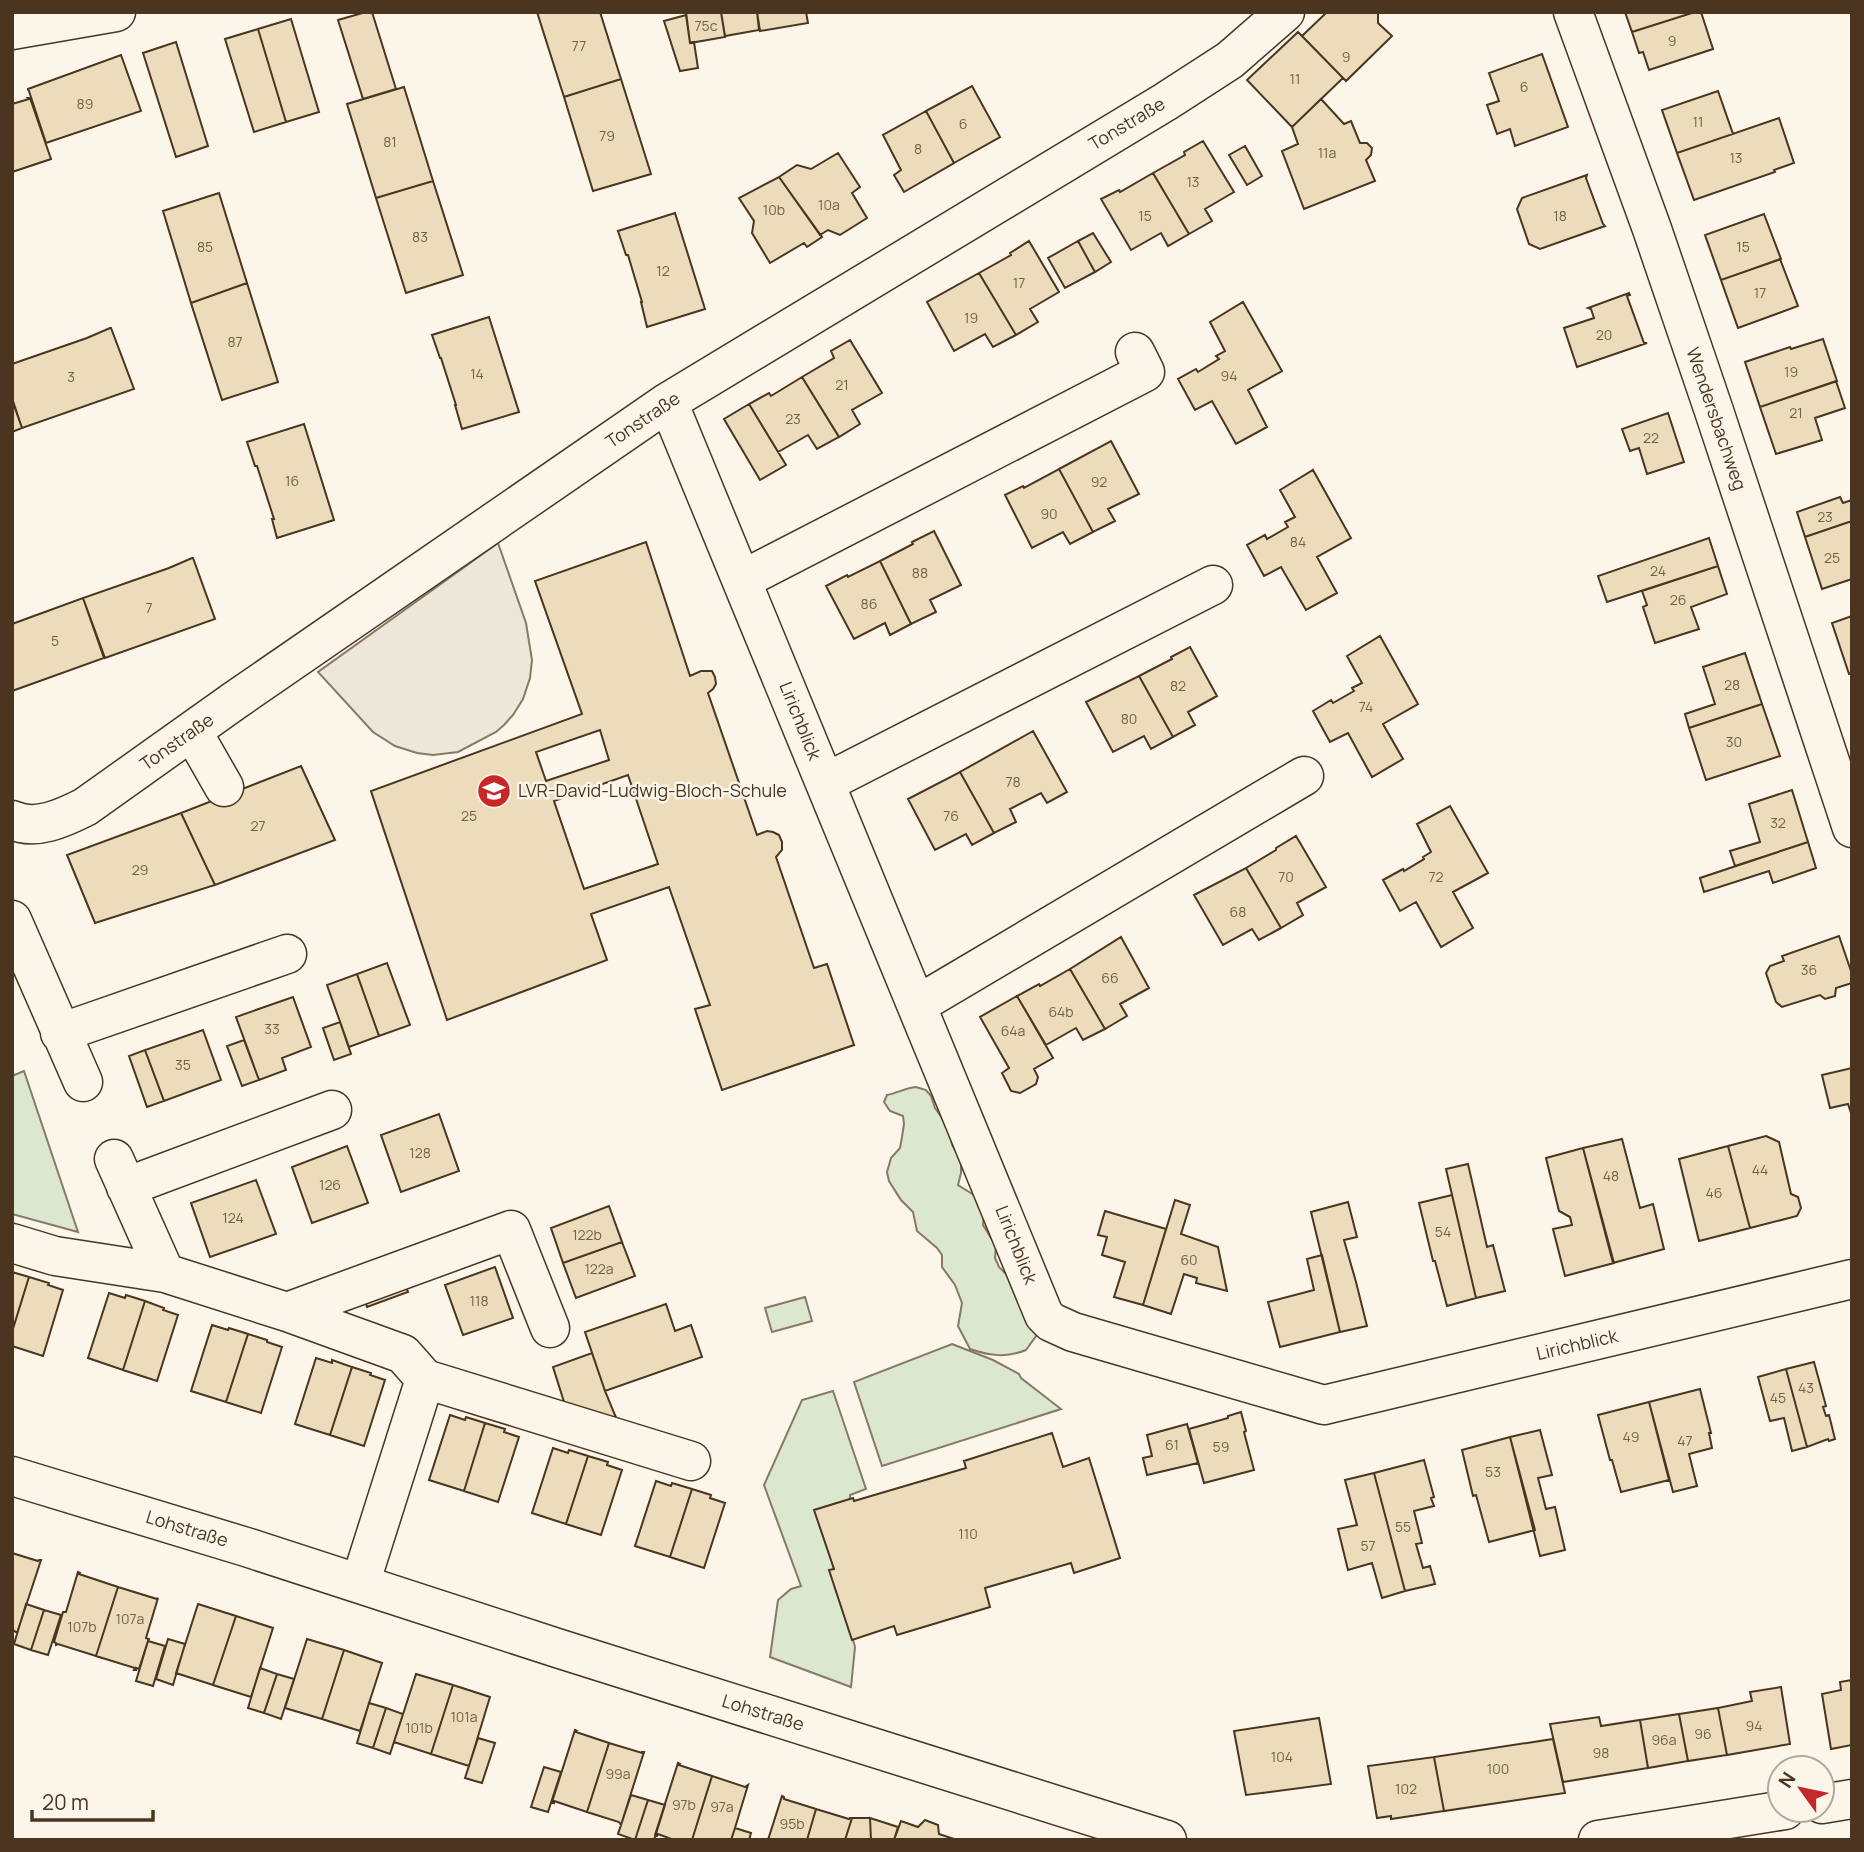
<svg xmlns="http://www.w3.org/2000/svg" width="1864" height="1852" font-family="Manrope,sans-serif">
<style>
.green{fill:#dce7d0;stroke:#887966;stroke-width:2}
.parking{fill:#ede7d9;stroke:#887966;stroke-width:2}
.building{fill:#ecdcbc;stroke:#4a3520;stroke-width:2;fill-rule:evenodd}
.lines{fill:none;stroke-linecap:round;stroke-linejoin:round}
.minor-casing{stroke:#4a3520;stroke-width:41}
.minor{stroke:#fbf6e9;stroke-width:38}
.labels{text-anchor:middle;stroke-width:5;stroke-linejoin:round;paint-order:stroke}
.number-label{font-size:14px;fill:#725f47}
.street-label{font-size:18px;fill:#4a3520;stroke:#fbf6e9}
.poi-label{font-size:18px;fill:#4a3520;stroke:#fbf6e9;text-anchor:start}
</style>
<rect width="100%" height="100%" fill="#fbf6e9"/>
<path class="green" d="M24,1071l54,161 -66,-18v-138z
M916,1087l10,3 5,6 4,12 15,21 2,16 9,14v14l-3,12 24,15 2,13 -1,12 13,21 -1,12 4,9 10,10 29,51 -2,8 -10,14c-19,8 -36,6 -56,-1l-12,-23 4,-23 -7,-18 -13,-18v-12l-5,-7 -20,-17 -4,-19 -12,-12 -12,-19 -2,-9 4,-14 9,-10 2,-11 2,-13 -1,-8 -13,-5 -6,-9 3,-7c11,-2 18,-7 29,-8z
M805,1297l7,24 -40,11 -7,-24z
M952,1344l41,16 26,14 2,4 40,31 -179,57 -28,-84z
M833,1391l33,98 -16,6v7l-31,11 36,134 -4,40 -81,-30 8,-57 13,-11 10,-3 -37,-101 38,-85z"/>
<path class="parking" d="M498,543l28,80 6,37 -2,18 -7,21 -10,16 -9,10 -8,7 -38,20 -25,3 -16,-2 -22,-7 -22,-14 -55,-60z"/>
<path class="building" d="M366,12h6l24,77 -33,10 -25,-79z
M537,12h63l21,67 -57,18z
M686,12h35l4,25 -35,6z
M721,12h36l2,18 -34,6z
M757,12h49l2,11 -48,8z
M1327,12h51v11l14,13 -46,45 -44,-45z
M1625,12h70l-63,20z
M1695,12h6l12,37 -64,21 -6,-18 -4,1 -7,-21z
M686,15l4,28 4,-1 4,26 -18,3 -16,-50z
M291,19l28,93 -33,10 -28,-93z
M258,29l28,93 -32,10 -29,-93z
M1298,32l45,46 -51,49 -45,-47z
M176,42l32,104 -32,11 -33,-104z
M1542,54l26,73 -53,19 -5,-17 -13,5 -10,-29 12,-4 -10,-28z
M121,55l20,56 -95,32 -18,-55v1z
M621,79l30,95 -58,17 -29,-94z
M972,86l28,51 -46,26 -28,-52z
M404,87l29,94 -57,17 -29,-94z
M1718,91l15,43 -56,19 -15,-43z
M28,98h2l21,61 -39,13v-68l17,-5z
M1321,99l23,25 7,-3 9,22h7l5,5 -1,7 -5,5 9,21 -71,28 -22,-58 16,-7 -6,-17z
M926,111l28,52 -50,29 -10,-17 7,-5 -18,-35z
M1779,118l15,45 -20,7 1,2 -81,28 -17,-47z
M1203,141l31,51 -29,17 7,12 -23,13 -36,-61 32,-18 -1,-3z
M1245,146l17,30 -15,9 -18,-30z
M838,153l22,34 -8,6 15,25 -27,17 -12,-5 -8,5 -41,-58 18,-12 14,4z
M1153,173l36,61 -21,12 -7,-13 -30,17 -30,-51 18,-9 1,2z
M1587,175l-1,3 17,46 2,2 -65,23 -11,-5 -12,-35 5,-11z
M779,177l43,60 -15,10 -3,-4 -34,20 -18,-30 2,-12 -15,-23z
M433,181l30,94 -57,18 -30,-95z
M219,193l28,90 -56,20 -28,-92z
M675,213l30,96 -58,18 -6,-25h1l-14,-47h-2l-8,-24z
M1764,214l17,45 -60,21 -16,-45z
M1093,233l18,29 -16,10 -17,-31z
M1029,241l30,51 -29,17 8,13 -22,13 -37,-62 32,-18 -1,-2z
M1078,241l17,31 -30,16 -17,-30z
M1780,259l18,47 -60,22 -17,-48z
M979,273l37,62 -23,12 -8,-13 -31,17 -27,-49z
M247,283l31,99 -56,18 -31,-97z
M1629,293l1,2 -3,1 17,47h3l-70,24 -13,-39 30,-10 -3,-9 -3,-1z
M1243,302l39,69 -34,19 19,37 -31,17 -24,-43 -17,9 -17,-31 18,-10 2,3 21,-13 -3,-3 9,-5 -15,-29z
M489,317l30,95 -57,17 -7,-24h1l-15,-47h-1l-8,-23z
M110,328h1l23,61 -112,39 -10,-30v-34l75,-26z
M1823,339l14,42 -77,26 -15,-45 45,-15 1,2z
M850,340l32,53 -30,17 8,14 -21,13 -37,-60 32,-19 -3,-7z
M802,377l37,60 -22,12 -9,-14 -30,17 -29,-48 20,-11 2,3z
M1836,381l9,27 -30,10 7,22 -46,14 -16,-47z
M12,400l10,28 -10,4z
M749,404l37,61 -26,15 -36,-61z
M1668,413l16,49 -37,12 -8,-26 -9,3 -8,-22z
M304,424l30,96 -57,18 -5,-19h2l-17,-53h-2l-8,-24z
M1111,441l28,53 -31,15 7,12 -22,11 -34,-63z
M1059,469l34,63 -23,12 -7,-12 -31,16 -27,-53 18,-9 1,2z
M1313,470l38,68 -34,19 20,36 -31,17 -25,-43 -17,9 -17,-31 18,-10 2,4 21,-12 -3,-5 10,-5 -15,-27z
M1840,497l3,6 9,-3v21l-47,16 -8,-25z
M1852,521v58l-30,10 -17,-52z
M934,531l27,54 -31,15 6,12 -25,12 -31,-63 33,-17 -1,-2z
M1709,538l9,28 -111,36 -9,-26z
M646,542l44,134 11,-5h11l3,6 1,7 -3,5 -5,4 49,142 10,-4 6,1 6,3 3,7v8l-6,7 38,111 13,-4 27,81 -132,45 -27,-81 15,-4 -41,-118 -78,27 16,46 -160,60 -76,-229 211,-77 -47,-133zM600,730l9,30 -63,21 -10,-29zM628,775l30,89 -74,25 -30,-88z
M192,558h1l22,61 -110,39 -22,-60 86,-30z
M880,561l31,63 -21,11 -5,-12 -31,16 -28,-53 21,-11 1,2z
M1718,566l9,28 -36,13 8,22 -44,14 -12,-36 4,-2 -5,-14z
M83,598l21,60 -92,33v-67z
M1852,616v57l-3,1 -17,-51z
M1380,636l38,68 -35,20 20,35 -31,18 -24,-44 -18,9 -17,-31 18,-11 2,3 21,-12 -2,-3 10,-5 -15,-27z
M1190,647l27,49 -29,16 7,13 -22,12 -34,-61 33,-17 -1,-2z
M1745,653l17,51 -73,24 -4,-14 30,-10 -12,-37z
M1139,676l34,61 -22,12 -7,-13 -31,16 -27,-50z
M1762,704l18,52 -74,24 -17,-52z
M1033,731l34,61 -20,11 -6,-10 -31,16 6,13 -22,11 -34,-61z
M301,766l34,74 -120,45 -34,-72z
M960,772l34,61 -22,12 -6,-11 -31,16 -27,-51z
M1792,790l16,52 -73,24 -5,-15 30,-9 -11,-38z
M1450,806l38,67 -35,19 20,36 -32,19 -25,-45 -16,9 -17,-31 20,-11 1,2 20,-12 -1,-2 8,-5 -14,-28z
M181,813l34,72 -120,38 -28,-68z
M1296,836l30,51 -29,16 6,12 -22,13 -35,-60 30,-18v-2z
M1808,842l8,26 -43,15 -4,-12 -65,21 -4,-14z
M1246,868l35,60 -22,12 -7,-11 -29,16 -29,-50z
M1839,936l13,38v9l-16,5 -1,8 -10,3 -5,-4 -38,12 -6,-5 -10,-29 4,-7 14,-5 -2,-5z
M1121,937l28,51 -29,16 7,12 -22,13 -35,-60z
M387,963l23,62 -31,11 -22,-62z
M1070,969l35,60 -22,11 -7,-12 -30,17 -29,-49 22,-12 1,2z
M357,974l22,62 -30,11 -22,-62z
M1017,996l36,62 -19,11 4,8 -2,7 -16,9 -9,-2 -9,-18 7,-5 -29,-51z
M293,997l18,50 -29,11 4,12 -27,10 -23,-63z
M340,1022l11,32 -17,6 -11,-32z
M203,1030l18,50 -57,21 -19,-51z
M244,1040l15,40 -17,6 -15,-40z
M145,1050l19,51 -17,6 -18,-51z
M1852,1068v48l-4,-12 -18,4 -8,-33z
M439,1114l20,57 -58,21 -20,-57z
M1766,1136l13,6 12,52 7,3 3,11 -4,8 -47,12 -22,-82z
M1622,1139l18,69 13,-4 11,45 -51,14 -30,-115z
M347,1146l21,57 -56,20 -20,-56z
M1728,1146l22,82 -51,13 -20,-82z
M1583,1148l31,115 -49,13 -12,-47 19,-4 -2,-8 -11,-6 -13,-53z
M1468,1164l19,83 6,-2 12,46 -29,7 -30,-129z
M256,1180l20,54 -66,23 -19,-54z
M1452,1195l24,103 -29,8 -12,-45h-2l-14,-58z
M1175,1200l15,5 -9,29 37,13 9,44 -31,-8 1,-5 -13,-4 -13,40 -28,-9z
M1348,1202l9,35 -13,3 12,42 11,44 -27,6 -29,-120z
M609,1206l13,36 -59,21 -12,-35z
M1105,1211l61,18 -23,76 -29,-8 11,-35 -23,-7 5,-18 -9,-2z
M622,1242l13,34 -59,22 -13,-35z
M1322,1255l18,77 -60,15 -12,-45 46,-12 -7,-31z
M495,1267l18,51 -50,17 -18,-50z
M12,1272l17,5 -17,55z
M402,1276l6,16 -41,15 -6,-17z
M29,1277l20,6 -1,2 15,5 -20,66 -31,-10v-14z
M109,1293l16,5 1,-3 19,6 -22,69 -35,-12z
M145,1301l19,7 -1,2 15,5 -21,66 -34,-11z
M666,1304l9,27 16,-6 11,32 -97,34 -20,-59z
M212,1325l16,5 1,-2 19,6 -22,68 -35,-11z
M248,1334l19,6v2l15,5 -21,66 -35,-11z
M592,1353l13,38 12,29 -52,-15 -12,-38z
M316,1358l16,5v-3l20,7 -22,68 -35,-11z
M1814,1362l12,44 -3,1 3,9 3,-1 6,24 -6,2 -1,-2 -21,8 -21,-78z
M352,1367l19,6 -1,2 15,5 -21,66 -34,-11z
M1786,1369l21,78 -15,4 -8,-33 -14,3 -12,-44z
M1700,1389l11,44h-2l3,15 -23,6 8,32 -24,6 -24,-90z
M1649,1402l20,78 -48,12 -9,-32h-2l-12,-45z
M1241,1412l5,19 -2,1 10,38 -50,13 -15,-54 39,-11v-2z
M450,1415l15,5 1,-3 19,6 -21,68 -35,-11z
M485,1423l20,6 -1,3 15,5 -21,65 -34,-11z
M1187,1424l11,39 -51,12 -4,-17 9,-2 -5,-21z
M1540,1430l12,45 -14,3 8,31 9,-2 10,43 -25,6 -30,-119z
M1052,1433l11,34 26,-9 31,100 -46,15 -3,-10 -86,25 5,19 -93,28 -3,-9 -42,14 -23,-70 5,-1 -20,-59 39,-12 1,3 112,-33 -2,-7z
M1510,1437l25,93 -46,12 -13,-47 -3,1 -11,-46z
M553,1448l15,5 1,-3 19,6 -22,68 -34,-11z
M588,1456l20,6 -1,3 15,5 -21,65 -35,-11z
M1424,1460l10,37 -3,1 3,8 -20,5 8,32 -6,1 7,24 7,-2 5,18 -30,7 -31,-118z
M1374,1473l31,118 -23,7 -10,-35 -24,7 -10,-41 19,-4 -12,-45z
M656,1481l15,5 1,-3 20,6 -22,68 -35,-11z
M692,1489l19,6 -1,3 15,5 -21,65 -34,-11z
M12,1553l26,8 1,-1h2l-24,73 -5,-4z
M78,1572l2,1 -1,1 39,13 -22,69 -38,-12 -2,1v-2l-2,-1 9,-30h3z
M118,1587l39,12 1,-1 -12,40 3,1 -1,2 -9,28 -3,-1v2h-2l1,-2 -39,-12z
M26,1604l18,6 -13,40 -17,-6z
M198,1604l38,12 -23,69 -37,-12z
M44,1610l17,5 -13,40 -17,-5z
M236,1616l37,12 -22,69 -38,-12z
M168,1639l17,5 -12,41 -17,-6z
M307,1639l37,11 -22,69 -37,-11z
M148,1641l17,5 -12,40 -17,-5z
M344,1650l38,13 -22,68 -38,-12z
M260,1668l17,6 -13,39 -16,-5z
M277,1674l17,5 -13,40 -17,-6z
M416,1674l37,11 -22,69 -37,-12z
M1852,1680v65l-21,4 -9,-55 19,-4 -1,-8z
M453,1685l37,12 -21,69 -38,-12z
M1781,1687l9,57 -63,11 -9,-47 34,-7 -2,-9z
M369,1703l17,5 -13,40 -16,-5z
M386,1708l17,6 -13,40 -17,-6z
M1718,1708l9,47 -39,6 -9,-47z
M1679,1714l9,47 -40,7 -8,-48z
M1599,1717l2,9 39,-6 8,48 -85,14 -13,-58z
M1319,1718l12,66 -85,11 -12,-64z
M575,1730l2,1 -1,1 33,11 -22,69 -33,-11v2l-2,-1z
M478,1738l17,5 -13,40 -17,-5z
M1553,1739l12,54 -121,18 -10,-54z
M609,1743l33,10v-1h2l-23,73 -2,-3 -32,-10z
M1434,1757l10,54 -53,8v-3l-14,2 -9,-52z
M678,1763l2,1 -1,1 33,11 -20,64h-18l-16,-6 -1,2 -2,-1z
M544,1767l17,5 -13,40 -17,-5z
M712,1776l33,11 3,-2 -13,43 -4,12h-39z
M631,1795l17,5 -13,40 -17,-6z
M782,1796l2,1v2l32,10 -9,31h-39z
M648,1800l17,5 -11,35h-19z
M816,1809l33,10 1,-1h2l-7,22h-38z
M852,1818h18l1,22h-26z
M870,1818l28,9 -4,13h-23z
M925,1820l13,5 1,9 18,6h-63l7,-19 17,6z
M735,1828l16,5 -2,7h-18z"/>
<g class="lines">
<g class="minor-casing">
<path id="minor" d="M1573,12l79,217 61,179 139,420
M12,30l104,-18
M668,402l376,913 7,7 22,10 251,73 528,-126
M742,580l403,-208 -10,-20
M192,731l32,56
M825,783l388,-198
M12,820c24,11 51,-2 73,-13l149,-106 434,-299 497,-300 65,-42 55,-48
M12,920l71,162
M917,1005l387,-229
M60,1033l227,-79
M114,1159l51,114 122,39 116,42 22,25 -65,205
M126,1187l206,-77
M12,1243l43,13 110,17
M287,1312l224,-82 39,98
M425,1379l266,82
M12,1476l234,71 311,101 610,192
M1822,1804l30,-5
M1598,1840l187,-30"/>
</g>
<use href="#minor" class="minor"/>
</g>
<defs>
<g id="school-disc" transform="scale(1.75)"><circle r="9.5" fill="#c62828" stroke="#fbf6e9"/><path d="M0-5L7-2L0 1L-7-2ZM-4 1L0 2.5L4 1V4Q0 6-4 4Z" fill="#fff"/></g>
</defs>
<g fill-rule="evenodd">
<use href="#school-disc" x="494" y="791"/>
</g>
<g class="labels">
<g class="number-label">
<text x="706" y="31">75c</text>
<text x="1672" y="46">9</text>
<text x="579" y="51">77</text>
<text x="1346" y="62">9</text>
<text x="1295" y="84">11</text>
<text x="1524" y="92">6</text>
<text x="85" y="109">89</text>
<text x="1698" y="127">11</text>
<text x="963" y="129">6</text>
<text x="607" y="141">79</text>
<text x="390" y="147">81</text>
<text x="918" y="154">8</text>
<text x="1327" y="158">11a</text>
<text x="1736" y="163">13</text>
<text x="1193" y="187">13</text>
<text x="829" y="210">10a</text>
<text x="774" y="215">10b</text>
<text x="1145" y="221">15</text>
<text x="1560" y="221">18</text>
<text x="420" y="242">83</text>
<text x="205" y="252">85</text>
<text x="1743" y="252">15</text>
<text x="663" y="276">12</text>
<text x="1019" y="288">17</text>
<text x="1760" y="298">17</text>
<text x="971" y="323">19</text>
<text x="1604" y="340">20</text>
<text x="235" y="347">87</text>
<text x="1791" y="377">19</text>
<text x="477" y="379">14</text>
<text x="1229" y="381">94</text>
<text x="71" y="382">3</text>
<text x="842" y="390">21</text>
<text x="1796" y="418">21</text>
<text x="793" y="424">23</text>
<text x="1651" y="443">22</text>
<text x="292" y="486">16</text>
<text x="1099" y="487">92</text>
<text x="1049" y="519">90</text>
<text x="1825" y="522">23</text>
<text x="1298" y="547">84</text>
<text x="1832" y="563">25</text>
<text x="1658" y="576">24</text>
<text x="920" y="578">88</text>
<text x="1678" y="605">26</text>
<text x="869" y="609">86</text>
<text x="149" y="613">7</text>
<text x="55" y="646">5</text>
<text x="1732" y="690">28</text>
<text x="1178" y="691">82</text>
<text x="1366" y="712">74</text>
<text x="1129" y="724">80</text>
<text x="1734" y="747">30</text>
<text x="1013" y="787">78</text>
<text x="469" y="821">25</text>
<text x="951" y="821">76</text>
<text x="1778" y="828">32</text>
<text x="258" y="831">27</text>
<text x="140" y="875">29</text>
<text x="1286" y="882">70</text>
<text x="1436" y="882">72</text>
<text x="1238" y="917">68</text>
<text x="1809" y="975">36</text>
<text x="1110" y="983">66</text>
<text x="1061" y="1017">64b</text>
<text x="272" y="1034">33</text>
<text x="1013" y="1036">64a</text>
<text x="183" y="1070">35</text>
<text x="420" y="1158">128</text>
<text x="1760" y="1175">44</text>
<text x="1611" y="1181">48</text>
<text x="330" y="1190">126</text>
<text x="1714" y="1198">46</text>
<text x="233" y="1223">124</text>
<text x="1443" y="1237">54</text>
<text x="587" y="1240">122b</text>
<text x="1189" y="1265">60</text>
<text x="599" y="1274">122a</text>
<text x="479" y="1306">118</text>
<text x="1806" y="1393">43</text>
<text x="1778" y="1403">45</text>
<text x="1631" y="1442">49</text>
<text x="1685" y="1446">47</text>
<text x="1172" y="1450">61</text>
<text x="1221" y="1452">59</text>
<text x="1493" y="1477">53</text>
<text x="1403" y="1532">55</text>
<text x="968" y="1539">110</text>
<text x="1368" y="1551">57</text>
<text x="130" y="1624">107a</text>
<text x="82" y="1632">107b</text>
<text x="464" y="1722">101a</text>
<text x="1754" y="1731">94</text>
<text x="419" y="1733">101b</text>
<text x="1703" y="1739">96</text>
<text x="1664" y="1745">96a</text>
<text x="1601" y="1758">98</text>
<text x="1282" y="1762">104</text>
<text x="1498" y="1774">100</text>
<text x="618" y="1779">99a</text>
<text x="1406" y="1794">102</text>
<text x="684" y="1810">97b</text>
<text x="722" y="1812">97a</text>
<text x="792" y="1829">95b</text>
</g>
<g class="street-label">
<text transform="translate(1127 124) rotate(-31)" y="6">Tonstraße</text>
<text transform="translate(1716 419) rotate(71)" y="6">Wendersbachweg</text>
<text transform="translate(643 420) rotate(-34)" y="6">Tonstraße</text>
<text transform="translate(800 721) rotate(68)" y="6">Lirichblick</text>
<text transform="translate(177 742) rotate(-35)" y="6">Tonstraße</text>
<text transform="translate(1016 1245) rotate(68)" y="6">Lirichblick</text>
<text transform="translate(1577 1345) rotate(-13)" y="6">Lirichblick</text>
<text transform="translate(187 1529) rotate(17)" y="6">Lohstraße</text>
<text transform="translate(763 1713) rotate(17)" y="6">Lohstraße</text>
</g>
<g class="poi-label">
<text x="518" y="797">LVR-David-Ludwig-Bloch-Schule</text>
</g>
</g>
<rect width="1864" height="1852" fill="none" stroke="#4a3520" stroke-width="28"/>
<g transform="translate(1801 1789) rotate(303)"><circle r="33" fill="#fbf6e9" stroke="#b4a999" stroke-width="2"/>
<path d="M0-5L12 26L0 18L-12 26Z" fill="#c62828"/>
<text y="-10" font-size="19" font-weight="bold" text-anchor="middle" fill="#4a3520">N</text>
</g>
<path d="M32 1810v10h121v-10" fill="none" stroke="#4a3520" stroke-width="3.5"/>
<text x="42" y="1810" font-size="21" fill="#4a3520" stroke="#fbf6e9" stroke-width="5" paint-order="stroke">20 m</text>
</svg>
